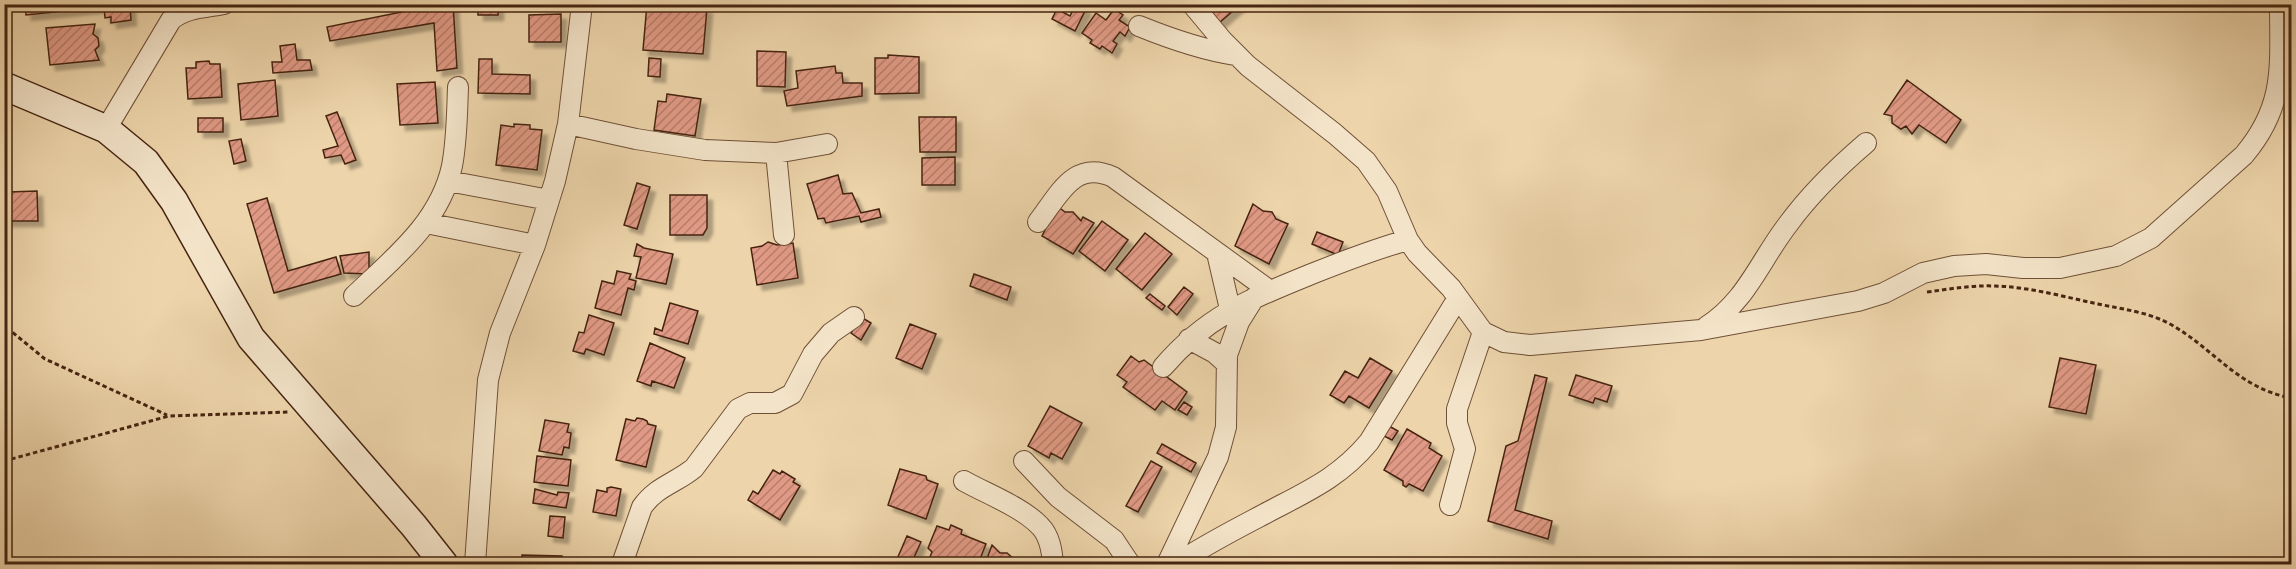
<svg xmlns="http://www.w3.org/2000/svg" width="2296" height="569" font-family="'Libre Caslon Text',serif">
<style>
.building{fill:url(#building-hatch);stroke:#452411;stroke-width:1.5;filter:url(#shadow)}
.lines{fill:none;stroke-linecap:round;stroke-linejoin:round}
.street-casing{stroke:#6f5037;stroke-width:22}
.secondary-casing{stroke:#452411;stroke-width:30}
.path{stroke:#452411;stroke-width:3;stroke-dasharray:4.5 3;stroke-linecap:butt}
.street{stroke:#f3e3c8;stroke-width:20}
.secondary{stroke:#f3e3c8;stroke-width:27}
</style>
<defs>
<pattern id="building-hatch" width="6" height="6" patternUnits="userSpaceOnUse" patternTransform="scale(1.5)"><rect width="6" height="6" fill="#e09984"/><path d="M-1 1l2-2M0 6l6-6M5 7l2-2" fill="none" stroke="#b77d6b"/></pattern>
<filter id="shadow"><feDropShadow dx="5.5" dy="5.5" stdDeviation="1.5" flood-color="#0004"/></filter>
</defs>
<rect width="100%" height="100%" fill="#edd4aa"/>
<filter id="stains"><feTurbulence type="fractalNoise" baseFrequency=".00333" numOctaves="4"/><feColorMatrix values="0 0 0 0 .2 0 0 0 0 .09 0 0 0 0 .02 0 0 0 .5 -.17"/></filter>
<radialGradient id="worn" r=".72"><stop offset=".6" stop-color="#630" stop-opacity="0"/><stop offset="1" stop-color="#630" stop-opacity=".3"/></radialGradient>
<path class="building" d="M25,4h105l1,16 -20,3v-6l-6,1 -1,-11 -78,8z
M441,4h12l4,64 -20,3 -3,-48 -104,18 -3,-14z
M478,4h20v11h-20z
M647,4l60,4 -4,46 -60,-4z
M1076,4l10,5 -11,22 -23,-12 5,-10 13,7z
M1202,4h39l-22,19z
M1114,9l9,6 -4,5 11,7 -5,9 -5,-4 -7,9 4,3 -5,9 -10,-7 -2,3 -10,-6 2,-3 -10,-7 14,-20 10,7z
M561,14v28h-32v-27z
M95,24l-2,10 5,4 1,8 -4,4 4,10 -49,5 -4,-37z
M295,44l2,16h13l2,10 -39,3 -1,-11h10l-2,-16z
M757,51l29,1 -1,35 -28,-1z
M888,55l31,2v36l-44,1v-36h13z
M649,58l12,1 -1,18 -12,-1z
M479,59h13v15l38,1v19l-52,-1z
M209,61l1,3h10l2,33 -34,2 -2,-31h10v-6z
M835,66l1,7h6l1,10h19v13l-75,10 -3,-15 14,-3 -2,-17z
M275,80l3,36 -37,4 -3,-36z
M1907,80l54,40 -15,23 -27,-18 -7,9 -6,-8 -5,3 -9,-6v-7l-8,-2z
M435,82l3,41 -38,2 -3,-41z
M667,94l34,5 -6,37 -41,-6 4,-29 8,1z
M337,112l19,48 -11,4 -4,-9 -16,3 -2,-8 15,-4 -12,-30z
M919,117h37v35h-36z
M198,118h25v14h-25z
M514,124l16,1v4l12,1 -5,40 -41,-5 5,-40 13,2z
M241,139l5,22 -12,3 -5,-23z
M955,157v28h-33v-27z
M838,175l5,19 9,-1 9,20 18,-4 2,8 -20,5 -2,-6 -33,7 -2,-5 -6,1 -11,-35z
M637,183l13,4 -13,42 -13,-4z
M37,191l1,30h-34v-24h5v-5z
M670,195h37v33l-4,7h-33z
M267,198l21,73 48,-14 5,17 -67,19 -27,-89z
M1253,204l10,7 9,1 4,7 12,5 -19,40 -34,-18z
M1057,206l8,6h8l8,9 2,-4 11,6 -21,31 -31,-18z
M1102,221l26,19 -23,31 -26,-20z
M1317,232l26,10 -5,13 -26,-11z
M1145,233l27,21 -30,36 -26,-21z
M768,242l9,3 16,-2 5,35 -41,7 -6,-37 11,-2z
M637,244l7,4 29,6 -7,30 -30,-6 5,-21 -7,-1z
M369,252v22l-25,-1 -4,-17z
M617,271l14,3 -2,5 7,2 -2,9 -6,-2 -7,27 -26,-7 7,-27 12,3z
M974,274l37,13 -4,13 -37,-14z
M1184,287l9,7 -16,21 -9,-8z
M1150,294l15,12 -3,4 -16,-12z
M670,303l28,8 -10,33 -34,-10 1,-6 7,3z
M589,315l25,8 -10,32 -18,-6 -2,5 -11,-3 6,-19 5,1z
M861,317l10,6 -10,17 -10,-7z
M910,324l26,10 -14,35 -26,-11z
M650,343l35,15 -11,30 -22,-7 -1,5 -14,-5z
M1131,356l8,6 5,-2 43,32 -12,18 -13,-9 -7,9 -32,-23 4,-5 -10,-7z
M1370,358l22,13 -23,37 -20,-12 -5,7 -14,-8 15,-24 13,7z
M2060,358l36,7 -10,49 -37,-7z
M1535,375l12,3 -32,132 37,11 -4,18 -60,-18 18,-75 12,-5z
M1576,375l36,11 -5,16 -12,-4 -2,5 -24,-8z
M1184,402l8,5 -5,8 -9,-5z
M1050,406l32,17 -20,36 -11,-6 -2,5 -21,-12z
M637,418l6,1 4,2 1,3 8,2 -10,41 -30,-7 10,-41 9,2z
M545,420l24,4 -2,8 4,1 -2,15 -5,-1 -2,8 -23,-4z
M1389,426l9,5 -6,9 -8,-4z
M1407,429l24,14 -2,5 13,8 -19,35 -14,-7 -3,3 -3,-2v-4l-19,-11z
M1162,444l34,19 -5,9 -34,-19z
M537,456l34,4 -3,26 -34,-4z
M1151,461l11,6 -24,45 -12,-6z
M900,469l26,7 1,4 11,4 -12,35 -38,-14z
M773,470l7,4 2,-3 13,8 -2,3 7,4 -20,34 -32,-20 5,-9 5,3z
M611,487l10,2 -5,27 -23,-4 4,-22 10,2v-4z
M535,489l22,6 1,-3 11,1 -3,15 -33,-5z
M550,516l15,1 -2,21 -15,-2z
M951,525l11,5 -1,4 25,10 -8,20 -5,-2 -2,2h-44l5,-12 -4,-4 9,-22 12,4z
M907,536l14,6 -10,22 -14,-5z
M992,545l8,8h7l8,7h10l5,4h-45z
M522,555l40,1v8h-40z"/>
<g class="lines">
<g class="street-casing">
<path id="street" d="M1192,4l30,36 26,26 87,68 31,27 21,30 21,49 9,13 34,35 32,44 21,10 26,3 171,-15 157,-29 26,-8 39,-20 31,-7 32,-2 37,4h37l56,-12 35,-18 93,-83c42,-50 36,-89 36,-151
M1139,26c32,13 63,24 97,29
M568,124l68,15 69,11 71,3 51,-9
M106,129l65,-109c15,-13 34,-12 53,-16
M776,153l8,82
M448,181l101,19
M1038,222c21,-27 36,-63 75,-45l157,114
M426,223l109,22
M1217,253l13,56
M354,296c40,-38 86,-74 98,-130 5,-26 5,-53 6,-79
M1706,327c41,-26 54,-67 83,-104 22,-30 49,-56 77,-80
M1189,339l26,14 11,10
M1163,367c44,-51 85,-67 146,-92 33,-13 65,-26 99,-35
M1024,461l34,36 56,43 16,24
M964,481c23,13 58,26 76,45 10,10 12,25 13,38
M1450,505l15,-56 -8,-26v-14l26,-77
M475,564l13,-184 12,-47 35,-88 20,-64 13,-57 14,-120
M622,564l20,-57c15,-21 34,-24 52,-39l44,-59 12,-6h25l17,-9 21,-40 18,-21 23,-16
M1167,564l51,-107 8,-30 1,-72 12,-33 15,-24
M1176,564c30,-20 62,-36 94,-53 38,-20 70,-34 99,-69l89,-144"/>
</g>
<g class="secondary-casing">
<path id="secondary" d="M4,86l102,43 40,33 28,39 77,137 163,188 30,38"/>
</g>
<path class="path" d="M1927,292c23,-3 45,-7 68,-6 35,1 70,11 103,18 24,5 49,8 70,19 45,24 70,66 124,75
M4,321l2,6 39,32 122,56
M4,461l165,-45 120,-4"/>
<use href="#street" class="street"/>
<use href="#secondary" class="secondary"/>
</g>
<rect width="2296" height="569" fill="none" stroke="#edd4aa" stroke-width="24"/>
<rect x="6" y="6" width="2284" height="557" fill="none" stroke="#452411" stroke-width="3"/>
<rect x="12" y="12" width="2272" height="545" fill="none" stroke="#452411" stroke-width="1.5"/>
<rect width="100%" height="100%" filter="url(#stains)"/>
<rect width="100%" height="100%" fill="url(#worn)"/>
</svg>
